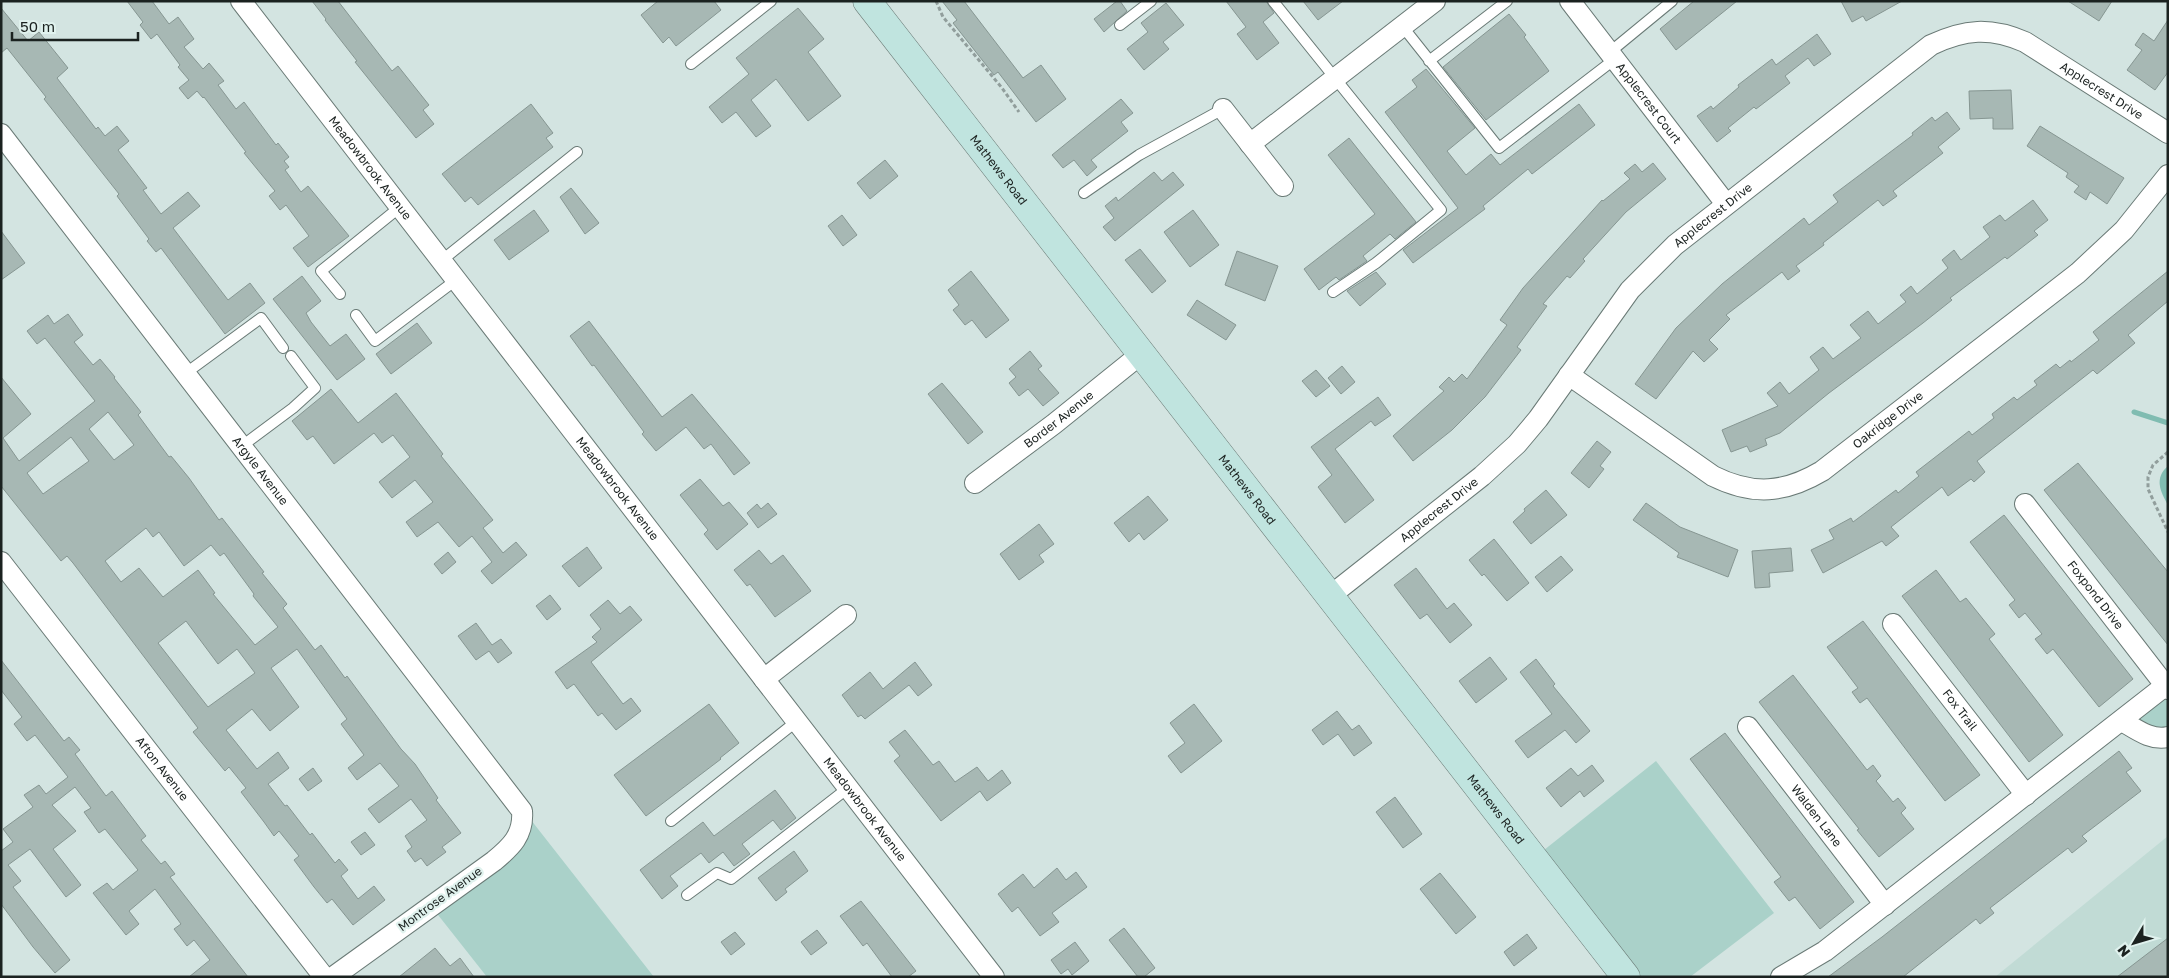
<svg xmlns="http://www.w3.org/2000/svg" width="2169" height="978" font-family="'Golos Text',sans-serif">
<style>
.built{fill:#c1dbd5}
.green{fill:#aad1c9}
.water{fill:#80bcb1}
.lines{fill:none;stroke-linecap:round;stroke-linejoin:round}
.stream{stroke:#80bcb1;stroke-width:5}
.building{fill:#a7b8b4;stroke:#869692;fill-rule:evenodd}
.lane-casing{stroke:#6a7a76;stroke-width:12}
.street-casing{stroke:#6a7a76;stroke-width:22}
.secondary-casing{stroke:#6a7a76;stroke-width:29}
.path{stroke:#919e9c;stroke-width:3;stroke-dasharray:4 2.5;stroke-linecap:butt}
.lane{stroke:#fff;stroke-width:10}
.street{stroke:#fff;stroke-width:20}
.secondary{stroke:#c0e4df;stroke-width:28}
.labels{text-anchor:middle;stroke-width:4.5;stroke-linejoin:round;paint-order:stroke}
.street-label{font-size:12px;fill:#1b2220;stroke:#e0f2ee}
</style>
<rect width="100%" height="100%" fill="#d3e4e1"/>
<path class="built" d="M2168,836v141h-173z"/>
<path class="green" d="M2168,689v48l-46,-16z
M1656,761l118,152 -84,64h-64l-92,-119z
M520,806l134,171h-167l-56,-71 80,-60z"/>
<path class="water" d="M2168,466v39c-8,-14 -14,-27 0,-39z"/>
<g class="lines">
<path class="stream" d="M2134,412l34,11"/>
</g>
<path class="building" d="M127,1h25l17,23 9,-7 16,22 -10,8 19,22 6,-6 15,18 -6,4 18,24 8,-7 32,43 2,-2 11,14 -5,4 5,6 -4,3 16,22 7,-6 41,50 -41,31 -15,-19 16,-12 -23,-31 -6,5 -11,-14 6,-5 -31,-38 2,-1 -42,-55 -1,1 -6,-7 -9,8 -9,-11 10,-8 -11,-13 2,-2 -23,-31 -6,5 -11,-14 3,-3z
M312,1h26l54,70 6,-5 31,39 -6,5 11,14 -18,14 -61,-76 2,-1 -32,-41 1,-1z
M658,1h56l7,9 -45,36 -7,-9 -6,6 -22,-28z
M942,1h22l59,77 18,-13 25,34 -30,23 -38,-50 -4,3 -41,-52 4,-3z
M1117,1h3l7,10 -23,21 -10,-13z
M1226,1h40l8,12 -11,9 16,21 -22,17 -20,-26 9,-7z
M1303,1h40l-25,19z
M1694,1h43l-61,49 -16,-21z
M1841,1h61l-36,20 -3,-5 -11,6z
M2068,1h44l-13,20z
M1166,3l18,22 -21,17 6,7 -25,21 -17,-21 21,-17 -7,-9z
M1,8l27,33 11,-9 29,36 -11,10 39,51 2,-2 7,9 12,-10 12,15 -11,9 29,38 -4,2 18,24 27,-22 12,14 -27,22 55,72 22,-17 15,20 -40,31 -64,-86 -5,4 -9,-11 2,-2 -32,-43 2,-2 -75,-95 2,-2 -39,-49 -6,5z
M798,8l26,31 -16,13 33,44 -33,25 -32,-42 -25,21 20,26 -15,11 -20,-25 -14,11 -13,-16 40,-33 -13,-16z
M1509,14l17,21 -2,2 25,34 -63,49 -43,-53z
M2168,20v52l-13,18 -28,-20 15,-20 -7,-5 8,-12 11,8z
M1817,34l14,20 -17,12 -6,-8 -23,18 5,7 -34,26 -2,-2 -26,21 3,3 -14,11 -20,-26 14,-10 2,3 26,-22 -1,-2 34,-26 4,6z
M1426,69l49,59 -28,23 19,24 25,-21 9,11 79,-61 16,21 -63,49 -4,-5 -45,37 2,3 -72,54 -10,-13 55,-42 -73,-96 32,-25 -5,-7z
M2011,90l2,39h-20v-11l-23,1 -1,-28z
M1121,99l12,14 -12,9 7,9 -37,29 6,7 -10,9 -13,-16 -11,8 -11,-13z
M531,104l22,29 -7,5 7,9 -75,58 -7,-8 -6,5 -23,-28z
M1947,112l13,17 -22,18 5,6 -50,38 4,5 -14,10 -5,-6 -55,43 1,2 -28,21 4,5 -12,9 -6,-8 -56,43 4,4 -21,21 9,9 -14,13 -11,-11 -37,48 -21,-15 41,-56 46,-44 82,-66 5,7 29,-23 -5,-7 80,-60 -1,-2 20,-16 3,4z
M2040,126l84,52 -17,26 -17,-12 -4,8 -12,-8 5,-6 -13,-9 2,-4 -41,-27z
M1349,138l67,84 -21,17 -5,-5 -27,22 4,5 -28,19 -3,-3 -17,13 -15,-21 71,-55 -47,-59z
M885,160l13,16 -28,23 -13,-16z
M1653,163l13,16 -40,33 -43,47 2,2 -15,17 -3,-2 -24,28 4,2 -30,41 4,3 -36,47 -33,33 -39,31 -20,-25 51,-45 -5,-4 10,-10 5,5 8,-8 5,5 40,-54 -7,-5 23,-32 79,-88 1,1 27,-22 -6,-6 11,-9 7,8z
M1154,172l8,9 11,-9 11,13 -69,56 -12,-14 11,-9 -9,-12 11,-9 2,4z
M571,188l28,35 -14,11 -25,-37z
M2033,200l15,20 -14,11 4,4 -31,24 -2,-2 -55,41 2,2 -29,23 -94,70 -49,40 -15,6 2,6 -17,7 -3,-6 -16,6 -9,-22 56,-24 -11,-13 13,-11 9,12 30,-24 -9,-13 13,-10 10,12 28,-21 -11,-13 18,-14 10,13 28,-22 -6,-7 11,-9 6,8 31,-26 -6,-8 12,-10 7,10 29,-23 -7,-10 17,-12 5,6z
M534,210l15,21 -40,29 -15,-20z
M1193,210l26,35 -29,22 -26,-35z
M842,215l15,20 -14,11 -15,-20z
M1,231l24,32 -24,17z
M1140,249l26,32 -14,12 -27,-33z
M1237,251l41,15 -13,35 -40,-16z
M971,271l38,49 -23,18 -14,-18 -7,5 -12,-15 6,-5 -11,-15z
M2168,271v30l-40,34 7,8 -38,31 -4,-4 -116,91 8,11 -11,10 -3,-3 -23,17 -6,-9 -51,40 8,9 -13,10 -4,-5 -59,32 -12,-23 23,-11 -5,-9 22,-12 2,4 43,-32 2,3 21,-17 -3,-4 53,-41 3,4 22,-17 -2,-4 22,-17 3,3 20,-15 -3,-4 22,-17 4,4 10,-8 1,2 28,-22 -6,-8z
M1376,272l10,12 -26,22 -13,-15z
M302,276l19,25 -15,12 5,9 19,24 16,-12 19,25 -28,21 -64,-81z
M1197,300l39,25 -10,15 -39,-25z
M68,314l15,21 -9,7 19,23 7,-6 15,18 -1,1 27,34 -3,3 31,42 2,-1 18,22 30,42 3,-2 42,54 -2,1 25,31 -4,4 32,42 6,-5 24,33 2,-2 54,73 14,15 23,34 -2,2 25,33 -19,14 4,5 -19,14 -6,-8 -6,4 -8,-11 5,-4 -7,-11 22,-16 -16,-21 -32,24 -11,-14 31,-23 -19,-23 -23,17 -9,-12 16,-13 -23,-31 6,-5 -50,-70 -26,19 28,39 -29,24 -18,-22 -26,21 31,39 21,-17 11,16 -21,16 17,22 2,-1 23,30 2,-2 23,30 4,-4 9,11 -7,6 17,23 16,-13 11,14 -32,25 -21,-26 -5,4 -13,-16 -20,-27 5,-4 -20,-25 -5,5 -10,-14 -23,-30 5,-4 -17,-21 -4,4 -32,-39 5,-4 -125,-165 -6,-7 -6,5 -60,-75v-109l30,37 -28,24 16,23 76,-60 -50,-63 -8,6 -10,-13 21,-16 6,9zM108,412l26,33 -20,15 -25,-31zM71,437l18,24 -46,33 -16,-21zM146,528l7,9 6,-5 25,34 27,-21 9,11 4,-3 30,41 -1,2 25,31 -23,18 -42,-51 2,-1 -17,-23 -35,27 -24,-29 -18,14 -16,-21zM186,621l32,43 19,-15 18,24 -47,34 -50,-64z
M589,321l73,96 30,-23 58,69 -16,12 -23,-31 -7,5 -18,-22 -30,24 -14,-17 2,-2 -50,-67 -2,1 -22,-30z
M417,323l15,20 -41,31 -15,-20z
M1030,351l12,15 -4,3 21,24 -16,13 -15,-17 -9,7 -10,-13 7,-6 -7,-8z
M1342,366l13,16 -14,12 -13,-16z
M1316,370l14,16 -14,11 -14,-16z
M942,383l41,49 -15,12 -40,-50z
M331,389l27,34 38,-30 47,61 -2,2 52,64 -10,8 20,25 13,-11 11,13 -35,29 -11,-13 11,-9 -20,-26 -13,11 -21,-25 -21,15 -11,-15 27,-20 -18,-22 -23,18 -13,-16 31,-25 -17,-22 -11,8 -8,-10 -40,31 -21,-28 -6,4 -15,-19z
M1378,397l13,18 -16,11 -4,-5 -36,28 39,51 -29,23 -27,-36 14,-12 -21,-28z
M1597,441l14,11 -11,14 4,3 -15,19 -18,-15z
M2078,463l90,109v73l-124,-155z
M700,479l23,27 6,-4 19,22 -31,26 -13,-16 4,-4 -28,-35z
M1546,490l21,25 -36,29 -18,-22 12,-11 -1,-2z
M1148,496l20,24 -24,20 -5,-7 -10,9 -15,-19z
M768,503l9,11 -19,14 -11,-15 10,-9 4,5z
M1646,503l34,24 58,23 -10,27 -51,-20 2,-4 -46,-33z
M2004,515l129,164 -34,28 -46,-58 -6,5 -12,-15 7,-5 -17,-21 -6,5 -10,-13 6,-5 -45,-58z
M1039,524l15,20 -15,11 5,7 -25,18 -19,-26z
M1494,539l35,44 -22,18 -23,-27 -2,2 -13,-16z
M587,547l15,21 -23,19 -17,-21z
M1791,548l2,23 -24,2 1,14 -15,1 -3,-37z
M759,550l12,14 12,-9 28,36 -36,26 -25,-33 -3,2 -13,-16z
M448,552l8,10 -14,12 -8,-10z
M1561,556l12,14 -26,22 -12,-15z
M1416,568l31,41 7,-6 18,22 -22,18 -23,-29 -7,5 -26,-34z
M1936,570l24,32 6,-4 29,36 -6,5 74,96 -34,27 -127,-166z
M550,595l11,14 -14,11 -11,-14z
M608,600l12,14 10,-8 12,14 -51,42 32,42 8,-6 10,13 -25,19 -14,-17 -4,3 -24,-32 -7,5 -12,-17 42,-30 -5,-5 9,-8 -11,-14z
M1863,621l117,154 -35,26 -78,-103 -7,5 -8,-11 6,-4 -31,-41z
M476,623l16,22 9,-6 11,14 -14,10 -9,-12 -13,9 -18,-24z
M1490,657l17,22 -31,24 -17,-22z
M1536,659l19,25 -2,2 37,45 -14,12 -11,-13 -37,28 -13,-17 37,-27 -32,-42z
M1,660l63,81 5,-4 11,13 -5,4 31,42 6,-5 34,45 -5,4 20,24 4,-3 10,13 -5,3 78,100h-59l21,-17 -16,-20 -7,6 -13,-17 7,-5 -26,-35 -26,22 10,13 -13,11 -33,-42 14,-10 6,7 25,-20 -33,-41 -6,4 -15,-21 7,-4 -16,-21 -23,18 24,26 -23,18 28,36 -15,12 -36,-48 -22,16 13,16 -8,6 57,73 -15,13 -22,-26 -32,-43v-53l12,-9 -10,-13 30,-22 -9,-12 15,-10 7,9 22,-17 -33,-42 -8,6 -13,-17 8,-7 -21,-27z
M915,662l17,23 -14,11 -9,-11 -44,34 -4,-4 -3,2 -16,-22 28,-23 13,17z
M1793,675l74,95 6,-5 8,11 -5,5 17,21 5,-4 8,10 -5,5 13,16 -35,28 -22,-27 2,-1 -100,-127z
M709,704l30,39 -19,15 1,1 -75,57 -32,-41z
M1194,704l28,37 -41,32 -13,-17 17,-13 -15,-20z
M1337,711l15,19 7,-5 13,18 -18,13 -16,-22 -15,11 -11,-15z
M905,730l28,35 6,-4 16,21 22,-15 11,14 14,-11 9,13 -24,18 -7,-10 -39,30 -47,-60 6,-5 -11,-14z
M1725,733l129,169 -34,27 -25,-32 -6,4 -15,-19 7,-5 -91,-118z
M2119,751l13,17 -6,4 15,19 -59,45 5,5 -15,12 -4,-5 -78,60 4,5 -14,11 -4,-5 -73,58h-75l54,-40z
M1592,765l12,16 -20,16 -4,-6 -19,16 -15,-19 25,-20 7,8z
M313,768l9,13 -14,10 -9,-12z
M775,790l21,28 -15,12 -8,-10 -31,24 8,10 -16,12 -11,-14 -14,11 -8,-10 -31,23 8,10 -16,13 -22,-29 63,-48 11,14z
M1395,797l27,37 -19,14 -27,-36z
M365,832l10,13 -14,10 -10,-13z
M794,851l14,20 -23,18 2,3 -11,9 -18,-23z
M1057,868l9,12 10,-8 11,15 -35,26 7,9 -19,14 -22,-29 -6,5 -14,-18 25,-20 11,14z
M1440,873l36,44 -20,17 -36,-45z
M861,901l55,70 -8,6h-16l-25,-34 -4,3 -23,-30z
M1124,928l31,40 -11,9h-6l-29,-37z
M817,930l10,13 -16,12 -10,-13z
M735,932l10,12 -14,11 -10,-13z
M1527,934l10,14 -23,18 -10,-14z
M2168,938v39h-51z
M1075,942l14,19 -17,14 -4,-6 -7,5 -10,-14z
M435,948l15,18 10,-8 14,19h-75z"/>
<g class="lines">
<g class="lane-casing">
<path id="lane" d="M1273,1l168,209 -65,53 -43,29
M1120,25l31,-24
M1403,27l96,121 116,-89
M1610,52l62,-51
M1429,61l78,-60
M691,64l80,-63
M1084,193l55,-38 84,-46
M441,261l136,-109
M340,294l-19,-23 79,-64
M356,315l19,26 81,-61
M186,373l75,-55 22,30
M242,446l51,-38 22,-20 -24,-32
M671,821l126,-100
M687,895l30,-22 14,6 117,-91"/>
</g>
<g class="street-casing">
<g id="street">
<path id="s1" d="M241,1l753,976"/>
<path id="s2" d="M1570,1l156,203"/>
<path d="M1223,109l60,77"/>
<path id="s3" d="M1,134l521,677c2,24 -11,36 -28,50l-161,116"/>
<path d="M1250,144l185,-143"/>
<path id="s4" d="M1569,375l144,101c40,20 72,17 109,-5l256,-198 46,-43 44,-55"/>
<path id="s5" d="M975,483l79,-59 87,-70"/>
<path id="s6" d="M2025,504l143,185"/>
<path id="s7" d="M1,562l323,415"/>
<path id="s8" d="M1330,596l152,-120 35,-32 21,-25 92,-129 45,-45 256,-200c34,-16 59,-18 94,-3l143,91"/>
<path id="s9" d="M1893,624l133,171"/>
<path d="M764,679l82,-64"/>
<path d="M2122,721c14,8 29,20 46,16"/>
<path id="s10" d="M1748,727l137,178"/>
<path d="M1781,977l44,-26 340,-265"/>
</g>
</g>
<g class="secondary-casing">
<g id="secondary">
<path id="s11" d="M867,1l759,976"/>
</g>
</g>
<path class="path" d="M936,1l7,16 59,71 17,24
M2168,452l-15,13 -5,12v12l20,43"/>
<use href="#lane" class="lane"/>
<use href="#street" class="street"/>
<use href="#secondary" class="secondary"/>
</g>
<g class="labels">
<g class="street-label">
<text dy="4" stroke="none"><textPath href="#s8" startOffset="1009">Applecrest Drive</textPath></text>
<text dy="4" stroke="none"><textPath href="#s2" startOffset="129">Applecrest Court</textPath></text>
<text dy="4" stroke="none"><textPath href="#s1" startOffset="211">Meadowbrook Avenue</textPath></text>
<text dy="4" stroke="none"><textPath href="#s11" startOffset="214">Mathews Road</textPath></text>
<text dy="4" stroke="none"><textPath href="#s8" startOffset="544">Applecrest Drive</textPath></text>
<text dy="4" stroke="none"><textPath href="#s5" startOffset="105">Border Avenue</textPath></text>
<text dy="4" stroke="none"><textPath href="#s4" startOffset="374">Oakridge Drive</textPath></text>
<text dy="4" stroke="none"><textPath href="#s3" startOffset="425">Argyle Avenue</textPath></text>
<text dy="4" stroke="none"><textPath href="#s1" startOffset="616">Meadowbrook Avenue</textPath></text>
<text dy="4" stroke="none"><textPath href="#s11" startOffset="619">Mathews Road</textPath></text>
<text dy="4" stroke="none"><textPath href="#s8" startOffset="139">Applecrest Drive</textPath></text>
<text dy="4" stroke="none"><textPath href="#s6" startOffset="115">Foxpond Drive</textPath></text>
<text dy="4" stroke="none"><textPath href="#s9" startOffset="109">Fox Trail</textPath></text>
<text dy="4" stroke="none"><textPath href="#s7" startOffset="262">Afton Avenue</textPath></text>
<text dy="4" stroke="none"><textPath href="#s11" startOffset="1024">Mathews Road</textPath></text>
<text dy="4" stroke="none"><textPath href="#s1" startOffset="1021">Meadowbrook Avenue</textPath></text>
<text dy="4" stroke="none"><textPath href="#s10" startOffset="112">Walden Lane</textPath></text>
<text transform="translate(440 899) rotate(-36)" y="4">Montrose Avenue</text>
</g>
</g>
<rect width="2169" height="978" fill="none" stroke="#1b2220" stroke-width="5"/>
<g transform="translate(2134 943) rotate(232)" stroke="#e0f2ee" stroke-width="4" paint-order="stroke">
<path d="M0-4L9 19L0 12L-9 19Z" fill="#1b2220"/>
<text y="-8" font-size="14" font-weight="bold" text-anchor="middle" fill="#1b2220">N</text>
</g>
<path d="M12 32v8h126v-8" fill="none" stroke="#1b2220" stroke-width="2.5"/>
<text x="20" y="32" font-size="15" fill="#1b2220" stroke="#e0f2ee" stroke-width="4" paint-order="stroke">50 m</text>
</svg>
